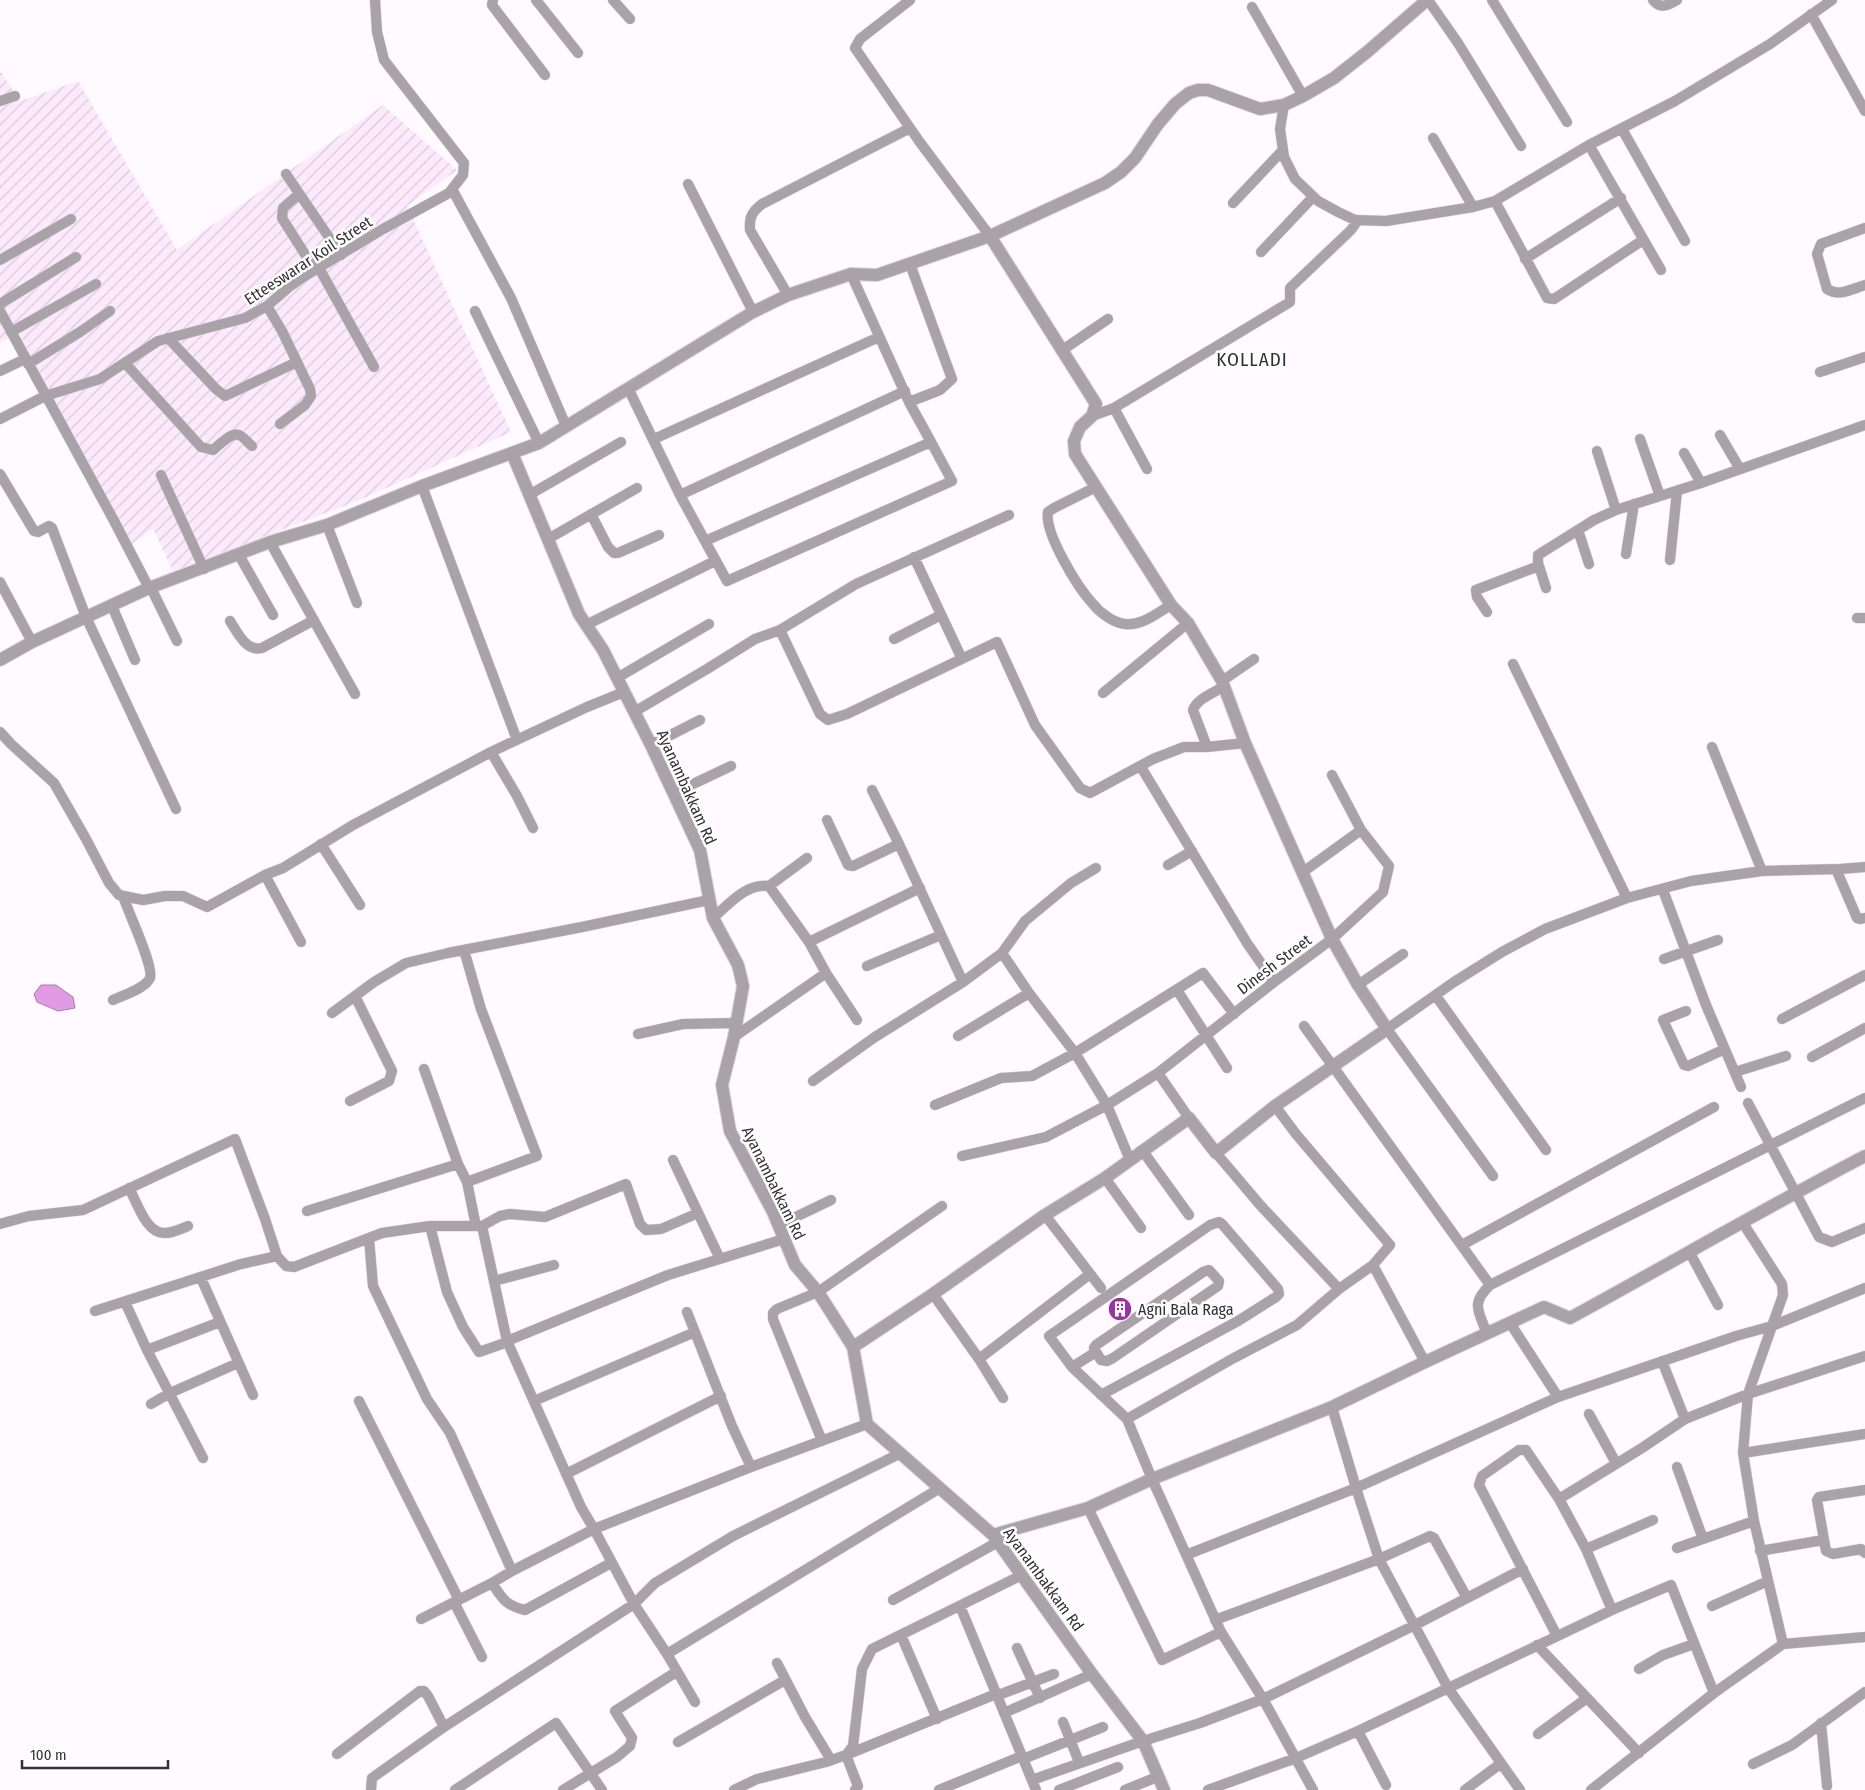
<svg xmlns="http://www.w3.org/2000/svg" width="1865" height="1790" font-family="'Fira Sans Condensed',sans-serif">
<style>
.industrial{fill:url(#industrial-furrows)}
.water{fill:#e09be3;stroke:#ac7bae}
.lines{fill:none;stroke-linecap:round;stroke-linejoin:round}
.minor-casing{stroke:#dad6da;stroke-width:11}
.tertiary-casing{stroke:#dad6da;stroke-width:14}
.minor{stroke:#a9a3a9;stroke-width:10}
.tertiary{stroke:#a9a3a9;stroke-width:12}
.labels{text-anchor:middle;stroke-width:5;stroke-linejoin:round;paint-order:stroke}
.street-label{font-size:16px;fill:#343034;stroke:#fff}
.poi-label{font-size:16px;fill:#343034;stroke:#fff;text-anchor:start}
.quarter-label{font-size:19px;letter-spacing:1px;fill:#343034;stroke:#fff}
</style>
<defs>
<pattern id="industrial-furrows" width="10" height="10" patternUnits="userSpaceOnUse" patternTransform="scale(1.25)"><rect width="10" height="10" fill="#fceafc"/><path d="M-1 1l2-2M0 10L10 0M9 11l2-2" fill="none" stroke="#d9c9d9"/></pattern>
</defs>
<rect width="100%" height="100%" fill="#fffaff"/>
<path class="industrial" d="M0,71l21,30 57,-20 99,169 206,-145 74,65 -50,36 104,226 -156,70 -182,69 -20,-42 -21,15 -113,-211 -19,10z"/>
<path class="water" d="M41,985h15l17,12 2,11 -17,3 -21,-9 -3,-8z"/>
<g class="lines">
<g class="minor-casing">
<path id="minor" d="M493,0l-1,5 53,70
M536,0l42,53
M613,0l17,19
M910,0l-50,39 -5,9 64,93 71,95
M1428,0l30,43 63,103
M1492,0l75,122
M1653,0c7,9 14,6 24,0
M1252,7l51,89
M1811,14l54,97
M0,101l15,-5
M1284,105l-4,24 4,28 11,22 23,22 20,11 17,8 31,1 87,-14 22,-6 94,-56 86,-44 95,-57 62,-44
M1622,129l63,112
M1433,138l40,69
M1589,145l72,125
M286,174l55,81
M688,184l65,128
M452,189l59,109 55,128
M299,194l-16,14 -1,10 33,52
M1495,201l52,97 7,1 89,-59
M1233,203l50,-53
M1865,228l-44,16 -4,10 10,35c12,8 25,0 38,-4
M1261,252l52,-55
M1525,259l96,-61
M0,260l71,-41
M319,268l55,99
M788,295l-38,-65c-1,-13 2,-18 12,-26l148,-76
M0,304l76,-47
M267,306l15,25 28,58 1,7 -6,9 -25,19
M0,311l112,206 37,71
M475,311l64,132
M11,332l85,-48
M168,338l48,51 9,7 72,-34
M1061,351l47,-32
M125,363l76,84 12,3c5,-4 18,-18 26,-15 4,1 9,8 13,11
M28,364l52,-32 30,-21
M0,371l25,-12
M1820,372l45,-15
M628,388l52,107 25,46 226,-99 -22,-40 -58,-128
M909,402l31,-12 12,-11 -42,-115
M1114,408l33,61
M1092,416l22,-8 176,-106v-14l61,-58 7,-10
M0,419l45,-23 55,-17 58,-38 87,-23 22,-12 22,-19 16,-11 78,-47 66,-36 14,-18 1,-12 -80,-103 -7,-28 -2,-32
M1720,435l20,34
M654,439l225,-102
M1640,439l20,57
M1597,451l19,59 85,-27 164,-58
M1684,453l17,30
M0,474l34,57 4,1 11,-6 3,2 34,89 90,192
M161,475l43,94
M422,486l95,254
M1096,487l-42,21 -6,4c-4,21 30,76 45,92 7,9 21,19 32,20 17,2 32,-11 46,-19
M529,495l92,-53
M680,495l225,-104
M591,514l17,33 6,6h4l41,-18
M327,525l30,78
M1578,530l11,34
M548,539l89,-51
M705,541l22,40 225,-100 -21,-39
M270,542l85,152
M1626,554l8,-50
M239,555l34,60
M914,557l48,102
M1670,560l7,-69
M0,582l32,60
M151,588l26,53
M1546,588l-8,-25v-8l56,-35 22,-10
M112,606l23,54
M1487,612l-10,-15 -1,-7 63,-24
M1857,618h8
M230,621c8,12 16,31 32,27l52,-28
M586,625l129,-64
M780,630l76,-46 153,-69
M894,639l47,-24
M1513,664l114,234
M617,678l92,-54
M1222,681l32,-22
M1103,693l85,-70
M634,712l73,-43 48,-30 25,-9 40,84 8,6 19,-6 150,-72 38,83 45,63 10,5 63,-34 31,-12h23l38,-4
M0,732l11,12 43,39 32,56 23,44 10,12 24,5 22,-4h18l24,11 58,-32 18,-7 70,-43 138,-73 96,-45 37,-15
M651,745l49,-25
M1207,747l-14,-37c4,-11 20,-17 30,-23
M1712,747l50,124
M491,752l26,44 16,32
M1141,767l106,176 27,39
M872,790l27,54
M674,793l57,-27
M827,820l21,45 5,1 46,-22 64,138
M321,844l39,61
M1168,865l24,-14
M1836,869l21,49 3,1 5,-1
M1303,872l58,-42
M265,875l36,67
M769,886l38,-28
M1663,890l43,115 35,82
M713,918c16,-14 33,-35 56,-32l40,56
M464,950l17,59 56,147 -70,26
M1002,953l27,40 46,60 32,52 23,55
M1664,959l54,-19
M867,966l74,-31
M1358,985l45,-31
M1177,990l50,78
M1436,996l110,154
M113,1000c10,-5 32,-11 37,-22 4,-12 -22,-66 -27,-82
M1686,1011l-23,9 21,45 4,1 37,-17
M332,1013l42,-31 32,-19 42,-10 134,-26 127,-27
M1782,1019l83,-44
M857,1020l-31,-47 -17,-31 111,-54
M1304,1026l186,259c-20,19 -11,26 -3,49
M638,1034l45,-10 53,-1
M958,1036l71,-43
M734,1037l92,-64
M1812,1057l53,-29
M424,1069l34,95
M1735,1072l51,-16
M1158,1073l31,45
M813,1081l62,-44 88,-55 39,-29 23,-32 46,-38 25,-15
M350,1101l39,-20 3,-10 -37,-75
M1748,1103l71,134 13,5 33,-14
M935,1105l66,-27 31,-2 43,-23 128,-80 31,41
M1275,1106l21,28 94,111 -17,20 52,97
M1142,1150l47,65
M1216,1153l45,53 78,83 34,-24
M962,1156l84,-19 61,-32 51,-32 116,-91 58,-43 51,-47 6,-26 -28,-36 -29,-55
M673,1160l47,99
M1493,1176l-106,-147 67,-47 48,-30 43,-23 82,-31 64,-17 71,-10 78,-2 25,-2
M1105,1178l36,50
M129,1188c8,14 17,46 36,45 8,0 16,-4 23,-7
M307,1211l151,-47 9,18 9,44
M1045,1215l56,73
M1743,1223l39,61 1,11 -35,99 -5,59 11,68 29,123
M0,1224l29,-8 54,-6 152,-71 30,80 12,37 9,10 8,1 88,-34 48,-7h52l25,115 161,-66 116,-36
M779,1225l52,-25
M430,1226l17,66 16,35 16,25 23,-8 5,-3 74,166 13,22 157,-62 116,-43
M482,1226l18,-10 10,-2 35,3 81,-33 14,40 6,6 15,-1 37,-16
M369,1238l4,48 54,113 23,34 62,138 82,-42 40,75 33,50 273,-166
M1462,1245l252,-138
M1690,1253l28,52
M201,1278l52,117
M494,1281l60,-16
M1490,1285l375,-187
M933,1294l46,65 111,-85
M125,1302l22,48 56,108
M95,1311l146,-47 36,-8
M687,1312l45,114 19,41
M1510,1323l48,74
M147,1350l73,-28
M979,1359l24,39
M1662,1361l23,58
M1072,1367l24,-15 5,8 6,1 6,-3 105,-72 1,-5 -10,-11 -6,2 -107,73 -2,3 2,4
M1101,1395l137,-74 38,-24 3,-3 -1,-5 -56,-65 -3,-2 -9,3 -161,111 23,31 55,52 25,60 69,153 42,67 50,91
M359,1401l100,199
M534,1401l161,-69
M151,1404l19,-11 68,-30
M1332,1407l24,81 23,71 69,129 72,102
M1589,1414l27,49
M1127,1419l105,-60 65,-34 42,-36
M822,1441l-49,-122v-6l4,-4 41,-17 124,-86
M1743,1453l122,-19
M1677,1467l26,72
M566,1474l155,-78
M1865,1490l-46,7 -2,3 9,51 7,3 28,-5 4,4
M1088,1508l74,152 59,-28
M1677,1548l77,-27
M1586,1549l67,-29
M1760,1551l63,-11
M1186,1555l170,-67 202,-91 178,-61 36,-10 93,-38
M512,1571l-20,12c10,15 14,23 33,27l86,-47
M893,1600l105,-58
M454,1602l28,55
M960,1606l76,184
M1712,1606l56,-25
M1612,1610l-26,-61 -27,-50 83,-51 43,-29 63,-25 117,-38
M421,1619l71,-36
M1215,1620l164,-61 51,-23 4,2 33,60
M901,1635l36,84
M1557,1636l-78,-151 3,-9 37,-26h7l33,49
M1537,1645l102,108
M1017,1648l23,50
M667,1654l28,48
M777,1663l28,54 26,43
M1639,1669l24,-14 31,-11
M996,1696l58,-22
M1004,1713l88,-39
M1063,1722l16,40
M1821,1723l6,63
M1358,1731l28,54
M1538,1734l49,-36
M678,1742l107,-62
M337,1754l83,-63h4l4,5 16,31
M846,1755l7,-9 9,-77 10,-20 150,-74
M846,1755l12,31 -3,4
M1023,1759l80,-32
M1753,1764l39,-19 73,-53
M1032,1780l111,-39 57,-18 63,-24 150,-73 110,-57
M371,1790l1,-12 72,-51 190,-123 21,-21 78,-47 168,-83
M455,1790l101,-67 46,67
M563,1790l54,-33 13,-11 2,-8 -17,-27 61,-39
M734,1790l23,-11 69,-17 20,-7 150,-61
M939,1790l83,-34
M1059,1790l59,-23
M1125,1790l32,-13
M1208,1790l88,-32 62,-27 254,-121 59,-25 43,108
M1465,1790l35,-26
M1591,1790l123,-97 69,-49 82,-7"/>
</g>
<g class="tertiary-casing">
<path id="tertiary" d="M512,453l67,161 24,36 48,95 49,105 13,68 25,47 5,21 -9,51 -12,48 8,46 43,81 22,53 23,27 35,55 14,77 126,111 99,139 51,67 21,49
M0,660l32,-18 117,-54 121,-46 57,-17 95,-39 117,-43 214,-131 35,-17 63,-21 26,1 113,-39 115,-53 16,-11 14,-14 23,-34 17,-20 14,-11 9,-3h10l52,19 24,-4 19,-9 31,-18 33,-26 60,-52
M853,1347l80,-53 112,-79 60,-37 84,-60 27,35 59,-47 112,-77 -29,-44 -26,-46 -87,-196 -23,-62 -34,-58 -17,-18 -96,-151 -1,-13 6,-14 12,-11 4,-12 -106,-168
M993,1535l95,-27 64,-29 180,-72 93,-45 119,-55 26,11c99,-54 195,-110 295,-162"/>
</g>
<use href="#minor" class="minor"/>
<use href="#tertiary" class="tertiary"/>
</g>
<defs>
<g id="building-disc" transform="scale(1.25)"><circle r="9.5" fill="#96359d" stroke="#fff"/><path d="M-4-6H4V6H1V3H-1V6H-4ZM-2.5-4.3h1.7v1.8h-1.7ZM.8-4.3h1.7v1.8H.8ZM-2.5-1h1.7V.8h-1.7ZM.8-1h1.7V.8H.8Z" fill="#fff"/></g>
</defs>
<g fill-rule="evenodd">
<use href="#building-disc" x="1120" y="1309"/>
</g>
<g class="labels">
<g class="street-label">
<text transform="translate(308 260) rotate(-33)" y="6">Etteeswarar Koil Street</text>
<text transform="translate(687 787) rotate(66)" y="6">Ayanambakkam Rd</text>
<text transform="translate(1274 964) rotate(-37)" y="6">Dinesh Street</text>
<text transform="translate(774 1183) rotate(64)" y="6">Ayanambakkam Rd</text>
<text transform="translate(1044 1579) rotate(54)" y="6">Ayanambakkam Rd</text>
</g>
<g class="poi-label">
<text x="1138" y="1315">Agni Bala Raga</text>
</g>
<g class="quarter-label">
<text x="1252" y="366">KOLLADI</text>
</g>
</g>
<path d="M22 1760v8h146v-8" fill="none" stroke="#343034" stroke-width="2.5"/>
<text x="30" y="1760" font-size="15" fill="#343034" stroke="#ffffff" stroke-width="4" paint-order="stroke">100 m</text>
</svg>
